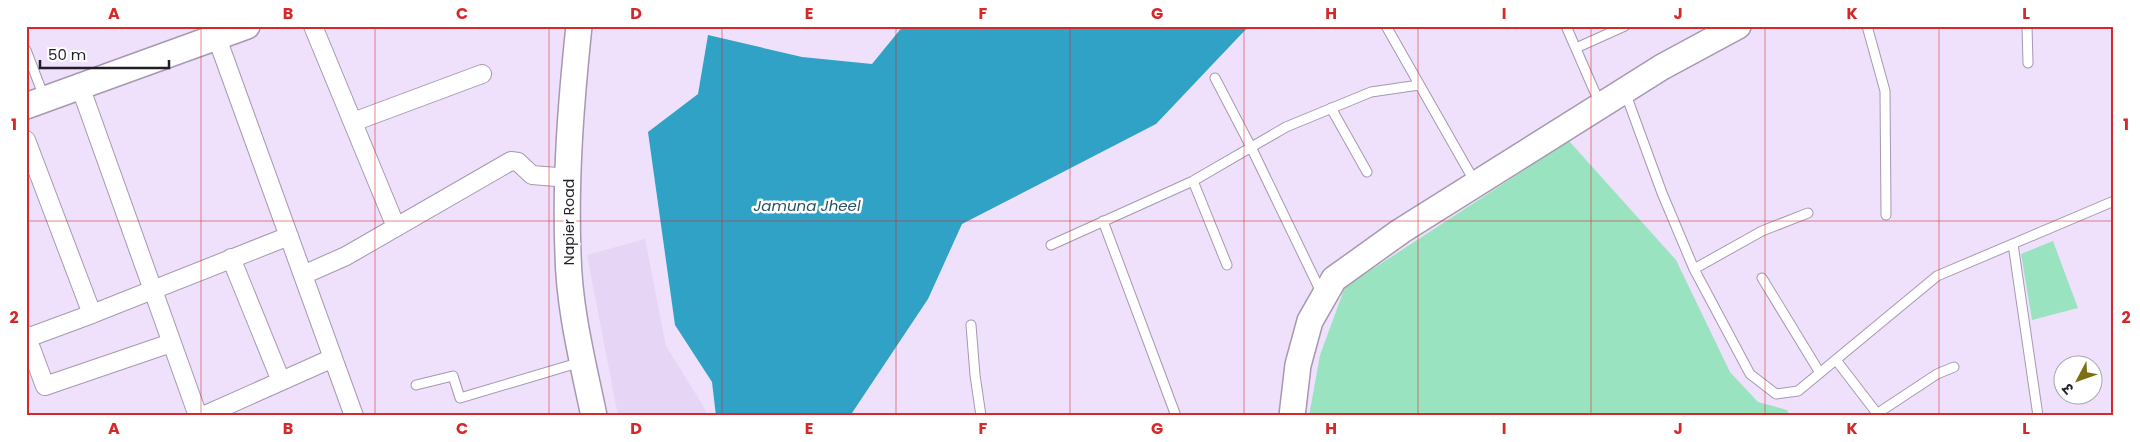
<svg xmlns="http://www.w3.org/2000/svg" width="2140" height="442" font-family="Poppins,'Noto Sans Devanagari',sans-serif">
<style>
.built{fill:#e6d5f5}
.green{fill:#9ae3c1}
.water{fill:#2fa2c5}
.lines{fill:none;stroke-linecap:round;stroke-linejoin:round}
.lane-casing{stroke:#a598b0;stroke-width:11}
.street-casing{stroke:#a598b0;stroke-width:20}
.secondary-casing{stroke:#a598b0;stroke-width:28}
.lane{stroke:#fff;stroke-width:9}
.street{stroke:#fff;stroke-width:18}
.secondary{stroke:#fff;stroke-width:25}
.grid{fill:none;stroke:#d62828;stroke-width:1;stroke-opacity:0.55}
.labels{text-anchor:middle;stroke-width:5;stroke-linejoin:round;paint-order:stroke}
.street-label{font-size:14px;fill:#221d26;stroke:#fff}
.water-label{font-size:15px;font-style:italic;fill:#255363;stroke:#fff}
.neatline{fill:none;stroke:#d62828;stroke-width:2}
.grid-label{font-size:16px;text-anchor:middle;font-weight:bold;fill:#d62828}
</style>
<rect width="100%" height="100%" fill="#efe1fb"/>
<path class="built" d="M645,239l21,107 39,63 2,7h-89l-31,-161z"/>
<path class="green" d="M1569,141l107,119 54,112 28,30 29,8 3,6h-481l11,-61 25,-68z
M2053,241l25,67 -46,12 -11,-66z"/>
<path class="water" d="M903,26h346l-93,98 -194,100 -34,75 -78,117h-134l-4,-34 -37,-57 -27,-193 50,-38 10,-59 94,22 70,7z"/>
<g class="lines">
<g class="lane-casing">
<path id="lane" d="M1386,26l90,158
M1566,26l34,78
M1867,26l18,65 1,124
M2027,26l1,37
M1576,48l49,-22
M26,50l18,47
M1215,78l36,69 70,145
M1625,92l37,101 32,76 56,105 26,20 22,-3 139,-115 177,-75
M1331,108l36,64
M1193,181l34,84
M1103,221l73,195
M2013,244l25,172
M1051,245l142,-64 93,-54 85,-35 48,-7
M1694,269l68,-38 46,-18
M1762,278l58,95
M971,325l4,50 6,41
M1836,360l43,56
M416,385l37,-9 7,22 111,-33
M1878,413l59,-39 17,-7"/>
</g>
<g class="street-casing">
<path id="street" d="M313,26l83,201
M213,27l141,389
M80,86l118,330
M353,122l129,-48
M26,140l66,174 -65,24
M231,258l50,123
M303,275l43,-19 165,-95 7,1 14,13 37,3
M92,314l197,-78
M26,335l19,51 126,-43
M203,416l130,-58"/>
</g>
<g class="secondary-casing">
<path id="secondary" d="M579,26c-8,76 -14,152 -11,228 1,55 15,109 26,162
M26,106l221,-80
M1292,416l6,-51 12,-44 24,-42 67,-48 261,-164 76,-41"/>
</g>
<use href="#lane" class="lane"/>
<use href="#street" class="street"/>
<use href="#secondary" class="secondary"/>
</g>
<path class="grid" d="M201,26v390M375,26v390M549,26v390M722,26v390M896,26v390M1070,26v390M1244,26v390M1418,26v390M1591,26v390M1765,26v390M1939,26v390M26,221h2088"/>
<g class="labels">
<g class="street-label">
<text transform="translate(569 222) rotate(-90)" y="5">Napier Road</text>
</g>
<g class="water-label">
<text x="807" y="211">Jamuna Jheel</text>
</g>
</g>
<rect width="2140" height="442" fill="none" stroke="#ffffff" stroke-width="55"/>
<g transform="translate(2078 380) rotate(229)"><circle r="24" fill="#ffffff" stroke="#a7a5a8"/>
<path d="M0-4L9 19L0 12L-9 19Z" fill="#7b7112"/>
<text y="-8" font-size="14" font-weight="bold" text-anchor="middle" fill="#221d26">उ</text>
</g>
<path d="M40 60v8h129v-8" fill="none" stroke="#221d26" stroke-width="2.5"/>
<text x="48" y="60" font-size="15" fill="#221d26" stroke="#ffffff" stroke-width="4" paint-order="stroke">50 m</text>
<rect x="28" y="28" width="2084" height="386" class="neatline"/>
<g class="grid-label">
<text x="114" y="19">A</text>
<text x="288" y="19">B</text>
<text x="462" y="19">C</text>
<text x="636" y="19">D</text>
<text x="809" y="19">E</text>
<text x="983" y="19">F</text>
<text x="1157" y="19">G</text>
<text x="1331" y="19">H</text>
<text x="1504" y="19">I</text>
<text x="1678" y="19">J</text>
<text x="1852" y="19">K</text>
<text x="2026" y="19">L</text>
<text x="14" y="130">1</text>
<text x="2126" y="130">1</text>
<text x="14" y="323">2</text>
<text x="2126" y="323">2</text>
<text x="114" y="434">A</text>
<text x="288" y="434">B</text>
<text x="462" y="434">C</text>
<text x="636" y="434">D</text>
<text x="809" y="434">E</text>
<text x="983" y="434">F</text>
<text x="1157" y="434">G</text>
<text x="1331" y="434">H</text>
<text x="1504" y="434">I</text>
<text x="1678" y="434">J</text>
<text x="1852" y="434">K</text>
<text x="2026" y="434">L</text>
</g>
</svg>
